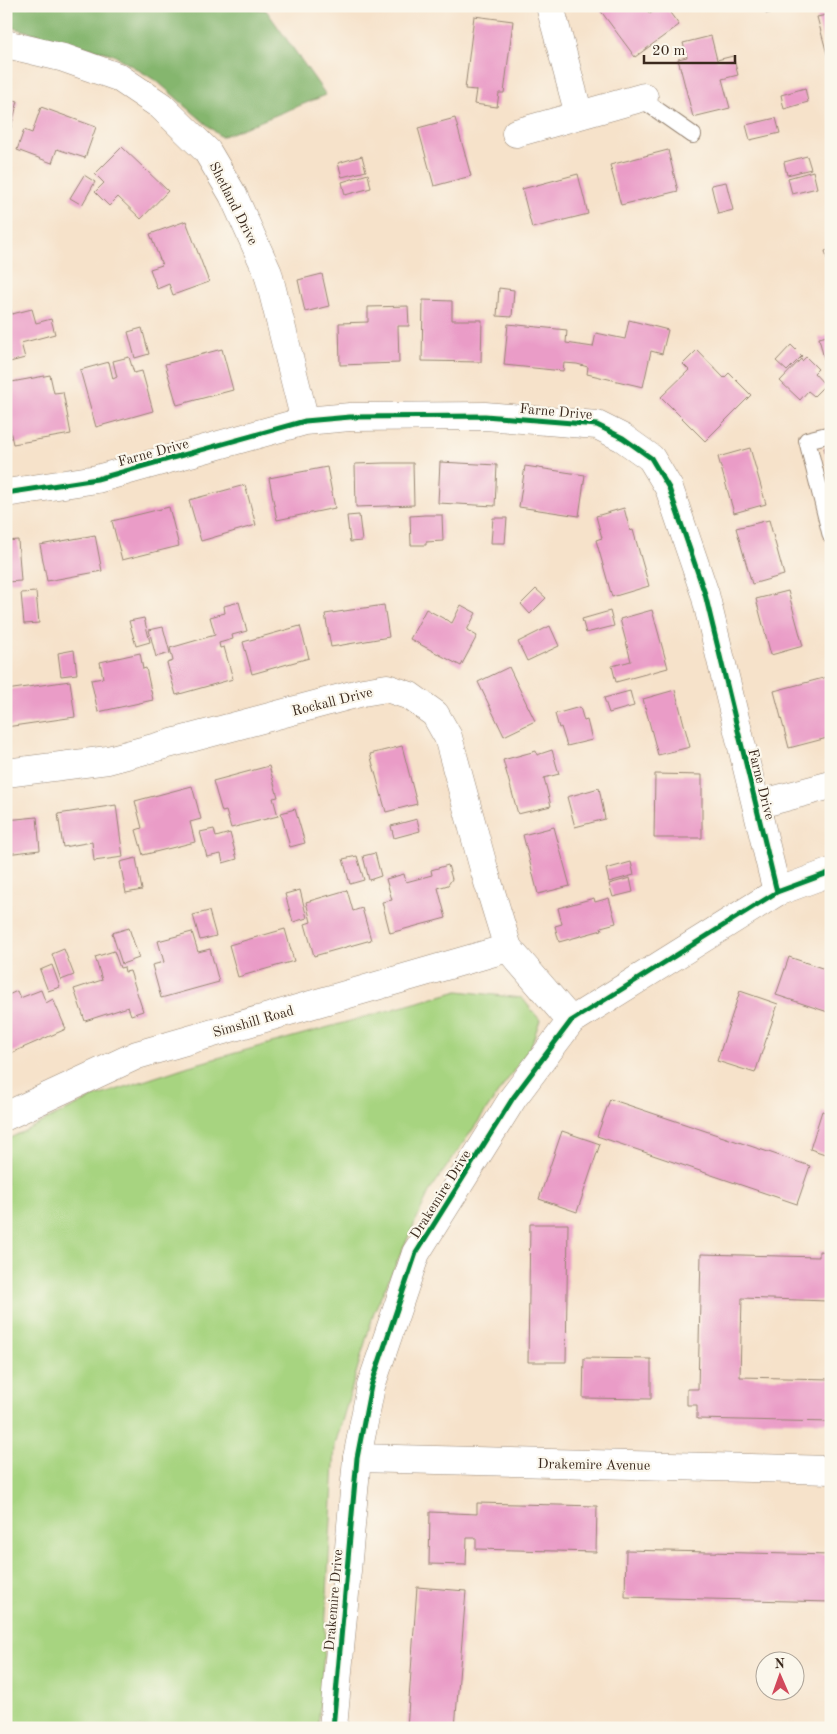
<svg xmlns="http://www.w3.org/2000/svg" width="837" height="1734" font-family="'Old Standard TT',serif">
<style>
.green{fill:#a7d480;stroke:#717f4f}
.forest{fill:#85b66e;stroke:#607046}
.building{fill:#ea9cc7}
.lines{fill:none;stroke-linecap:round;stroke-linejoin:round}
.service-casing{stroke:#988674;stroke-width:18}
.minor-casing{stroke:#988674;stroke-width:29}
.tertiary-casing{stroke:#988674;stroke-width:29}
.service{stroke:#fff;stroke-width:16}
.minor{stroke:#fff;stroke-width:28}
.tertiary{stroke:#fff;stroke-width:28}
.cycleway-casing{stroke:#fbf7ec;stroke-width:8}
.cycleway{stroke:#00873e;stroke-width:5}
.labels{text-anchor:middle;stroke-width:4.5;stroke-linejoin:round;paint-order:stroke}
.street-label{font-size:14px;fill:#3b2a1e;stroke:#fbf7ec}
</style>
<rect width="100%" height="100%" fill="#fbf7ec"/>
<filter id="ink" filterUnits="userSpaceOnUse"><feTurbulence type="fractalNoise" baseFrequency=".02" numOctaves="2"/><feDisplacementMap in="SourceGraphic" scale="10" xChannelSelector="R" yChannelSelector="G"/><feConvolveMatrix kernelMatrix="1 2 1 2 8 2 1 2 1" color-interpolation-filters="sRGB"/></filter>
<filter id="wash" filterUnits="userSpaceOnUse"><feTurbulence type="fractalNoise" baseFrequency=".0096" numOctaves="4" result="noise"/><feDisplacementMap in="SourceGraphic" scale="20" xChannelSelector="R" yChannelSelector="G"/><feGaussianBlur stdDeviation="1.12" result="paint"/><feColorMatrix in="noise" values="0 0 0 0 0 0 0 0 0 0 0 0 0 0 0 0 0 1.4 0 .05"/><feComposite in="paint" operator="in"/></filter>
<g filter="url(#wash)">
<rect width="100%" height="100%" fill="#f6e2ca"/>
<path class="green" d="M458,991l64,7 18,22 -9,26 -102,146 -55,120 -39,133 -11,205 -6,78h-312v-588l86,-42 97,-32z"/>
<path class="forest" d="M6,6h210l50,4 60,85 -105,42 -63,-55 -46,-28 -106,-28z"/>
<g id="blocks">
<path class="building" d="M605,6h39l6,8 10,-8h5l14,19 -44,32 -35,-47z
M764,6h26v1l-24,7z
M831,14v51h-1l-13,-48z
M474,16l39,5 -9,72h-5l-2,14 -23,-3 2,-14 -11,-1z
M711,36l6,24 16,-4 5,19 -16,4 8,29 -37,9 -15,-58 9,-2 -4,-14z
M805,88l3,14 -24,7 -3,-14z
M6,98l12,3 -8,30h-4z
M41,107l55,20 -11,31 -28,-9 -5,14 -35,-13 7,-20 8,3z
M455,118l16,58 -37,10 -16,-58z
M776,118l4,15 -30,7 -4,-15z
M122,147l46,44 -27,28 -23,-22 -9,9 -14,-14 9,-9 -9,-9z
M668,150l10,41 -57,14 -11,-40z
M362,156l4,15 -24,6 -4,-14z
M807,156l4,13 -24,6 -3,-13z
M813,171l4,17 -25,6 -4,-16z
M368,174l3,14 -26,7 -3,-13z
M578,174l10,40 -56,14 -10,-39z
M84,175l11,7 -13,23 -12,-7z
M726,182l7,28 -15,4 -7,-29z
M186,221l23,61 -36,13 -4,-11 -12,5 -7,-20 12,-4 -12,-31z
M831,249v21h-1l-5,-19z
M322,274l7,32 -24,6 -7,-32z
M499,288l15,2 -2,27 -15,-1z
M6,293l6,21 20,-5 4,14 15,-4 4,15 -34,9 4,15 -19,5z
M423,300l29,1v19h30l-1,42 -59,-1z
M408,306l1,20h-11l1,37 -59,2 -1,-42 29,-1v-15z
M629,320l39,10 -6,24 -11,-3 -8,36 -56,-13 1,-7 -11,-3 -13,-1 -1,8 -59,-6 4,-41 59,6 -1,13 27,4 3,-14 29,6z
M142,328l7,26 -14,4 -7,-26z
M831,335v22l-7,2 -5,-21z
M791,345l11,11 -15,15 -11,-10z
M222,349l11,41 -56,15 -12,-41z
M697,350l27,28 5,-5 22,22 -46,46 -44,-44 28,-27 -6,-6z
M129,357l5,16 8,-2 11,40 -57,16 -16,-57 29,-8 4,17 4,-2 -4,-16z
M806,357l12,12 -4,4 11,12 -11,11 -6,-5 -8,9 -20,-19 21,-22 1,2z
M50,375l4,18 9,-1 8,42 -58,10 -7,-33v-28z
M831,446v25h-1l-6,-23z
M750,448l16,56 -32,9 -16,-56z
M440,462l57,3 -2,41 -57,-3z
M384,463h29l1,42 -58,2 -1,-43z
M525,466l60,9 -6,41 -60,-9z
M327,467l8,41 -58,12 -8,-42z
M245,485l11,40 -55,16 -12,-41z
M169,507l10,39 -57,14 -10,-39z
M624,508l6,23 3,-1 16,56 -37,11 -16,-57 6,-2 -6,-22z
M359,515l3,26 -12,1 -3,-26z
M425,515h17l1,26 -17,1v3h-15l-1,-29z
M493,518h14l-2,25h-14z
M769,520l15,55 -32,9 -16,-56z
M95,535l7,36 -55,10 -7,-36z
M18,540l3,41 -15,1v-41z
M536,589l10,9 -16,16 -9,-10z
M788,591l15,55 -32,9 -15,-56z
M36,592l3,31 -15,1 -3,-31z
M239,602l8,29 -15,4 1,4 -14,4 1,5 4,-1 9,32 -57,16 -9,-32 6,-2 -3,-13 45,-13 -5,-18 15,-4 -1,-7z
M384,605l5,32 -58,10 -6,-33z
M461,605l15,8 -9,17 10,6 -16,30 -51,-27 16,-30 26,14z
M652,610l16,58 -52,14 -4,-16 19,-5 -11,-42z
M610,611l4,15 -28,7 -4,-14z
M144,618l6,24 -14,4 -7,-25z
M300,626l9,32 -57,16 -9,-32z
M550,626l9,20 -32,15 -9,-19z
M163,627l7,26 -14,4 -7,-27z
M74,650l3,24 -16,2 -3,-23z
M140,653l3,16 3,-1 7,32 -55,12 -7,-32 12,-2 -3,-16z
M509,667l26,54 -31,15 -26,-54z
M831,676v61l-42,11 -15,-57z
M70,681l5,36 -69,10v-37z
M675,690l15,57 -32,8 -15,-56z
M630,691l4,15 -25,7 -5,-15z
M580,707l4,14 3,-1 5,20 -25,6 -6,-19 -2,1 -4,-14z
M402,746l15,58 -31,8 -16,-58z
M552,750l7,24 -15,4 7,28 -33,8 -15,-54 33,-9 1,4z
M269,766l9,31 -5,1 5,18 -47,12 -5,-17 -4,1 -9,-31z
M655,774l47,1v63h-48z
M192,786l9,33 -11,3 5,20 -52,13 -7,-25 6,-2 -7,-27z
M599,788l6,31 -30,8 -8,-30z
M116,805l7,52 -29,4 -2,-19 -29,5 -5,-33z
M295,809l10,34 -15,4 -9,-34z
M37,817l3,33 -34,4v-34z
M417,819l3,12 -26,7 -3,-12z
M554,827l16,59 -32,8 -15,-59z
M214,829l2,8 14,-4 7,26 -14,4 -2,-9 -14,3 -7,-25z
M375,853l6,23 -12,4 -6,-24z
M357,856l7,24 -14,4 -7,-25z
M136,858l6,32 -16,3 -6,-31z
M631,862l3,13 -25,7 -3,-13z
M448,865l4,14 -4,6 -10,3 8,30 -56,15 -8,-31 10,-2 -6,-21 18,-5 2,8 26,-7 -1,-5z
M630,878l3,14 -20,5 -4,-13z
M300,890l7,28 -14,4 -8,-28z
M347,890l6,21 9,-3 9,32 -57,16 -9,-32 6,-2 -5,-20z
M594,898l1,4 14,-4 7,25 -15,4 1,3 -43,12 -4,-16 7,-2 -4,-16z
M209,911l7,25 -16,4 -7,-25z
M129,928l10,30 -17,6 -10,-31z
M285,929l9,32 -56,16 -9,-32z
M192,932l6,20 12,-3 9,33 -58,16 -9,-33 12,-3 -6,-21z
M64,949l10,26 -13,5 -9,-26z
M114,951l6,17 4,-1 1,5 5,-1 13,40 -12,4 -3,-8 -43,14 -11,-32 28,-9 -7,-23z
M789,957l42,14v42l-55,-18z
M52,965l8,22 -12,4 -8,-21z
M41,990l5,13 7,-4 13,30 -55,24 -5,-11v-46l11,-5 3,7z
M740,991l38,13 -23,69 -38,-12z
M610,1099l200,67 -13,38 -200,-68z
M822,1111l9,3v42l-21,-7z
M562,1131l38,13 -23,68 -38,-13z
M530,1224h38l-2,138h-38z
M819,1251l12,1v43h-4v6l-85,-3 -2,79 91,2v43l-134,-3v-14h-10v-16h11l3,-135 118,3z
M584,1358l67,1v40l-68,-1z
M477,1503l120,3 -1,46 -120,-3v-11h-9l-1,27 -37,-1 1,-52 47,2z
M626,1550l205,5v47l-206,-5z
M417,1587l49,4 -11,137h-48z"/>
</g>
</g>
<g filter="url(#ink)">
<use href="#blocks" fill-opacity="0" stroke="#988674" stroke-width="1"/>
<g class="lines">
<g class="service-casing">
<path id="service" d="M644,97l6,8 43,30
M831,434l-24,6 24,96"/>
</g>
<g class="minor-casing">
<path id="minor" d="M550,6l29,109
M6,44l58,14 54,19 43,29 46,45 26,44 35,78 37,148
M516,133l128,-36
M6,493l91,-14 208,-58 45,-4 135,-1 112,9 26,13 28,20 18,30 36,106 72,298
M6,773l102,-13 255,-68 24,-4 23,8 25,18 13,23 36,132 24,79
M756,805l75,-20
M357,1458l474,12"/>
</g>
<g class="tertiary-casing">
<path id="tertiary" d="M6,1116l131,-61 371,-107 63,73
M333,1728l24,-270 14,-72 45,-133 97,-155 58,-77 206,-129 54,-20"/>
</g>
<use href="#service" class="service"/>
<use href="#minor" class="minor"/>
<use href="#tertiary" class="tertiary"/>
<g class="cycleway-casing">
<path id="cycleway" d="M6,493l91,-14 208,-58 45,-4 135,-1 112,9 26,13 28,20 18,30 36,106 72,298
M333,1728l24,-270 14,-72 45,-133 97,-155 58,-77 206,-129 54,-20"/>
</g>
<use href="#cycleway" class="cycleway"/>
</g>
</g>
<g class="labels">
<g class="street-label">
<text transform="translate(234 203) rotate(63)" y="5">Shetland Drive</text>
<text transform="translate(556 411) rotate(5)" y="5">Farne Drive</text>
<text transform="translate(153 452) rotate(-15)" y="5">Farne Drive</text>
<text transform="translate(332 701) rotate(-14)" y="5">Rockall Drive</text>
<text transform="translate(762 784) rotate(76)" y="5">Farne Drive</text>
<text transform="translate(253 1021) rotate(-16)" y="5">Simshill Road</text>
<text transform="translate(440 1194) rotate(-58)" y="5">Drakemire Drive</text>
<text transform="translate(594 1464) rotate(1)" y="5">Drakemire Avenue</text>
<text transform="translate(333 1600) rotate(-85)" y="5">Drakemire Drive</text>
</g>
</g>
<rect width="837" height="1734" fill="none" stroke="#fbf7ec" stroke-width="25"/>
<g transform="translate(780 1676) rotate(358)"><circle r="24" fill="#fbf7ec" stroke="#aea59a"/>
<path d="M0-4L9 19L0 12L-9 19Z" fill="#d1495b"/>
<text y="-8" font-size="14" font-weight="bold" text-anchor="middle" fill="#3b2a1e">N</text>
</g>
<path d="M644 55v8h91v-8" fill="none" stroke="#3b2a1e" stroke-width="2.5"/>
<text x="652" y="55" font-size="15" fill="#3b2a1e" stroke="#fbf7ec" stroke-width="4" paint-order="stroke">20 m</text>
</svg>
